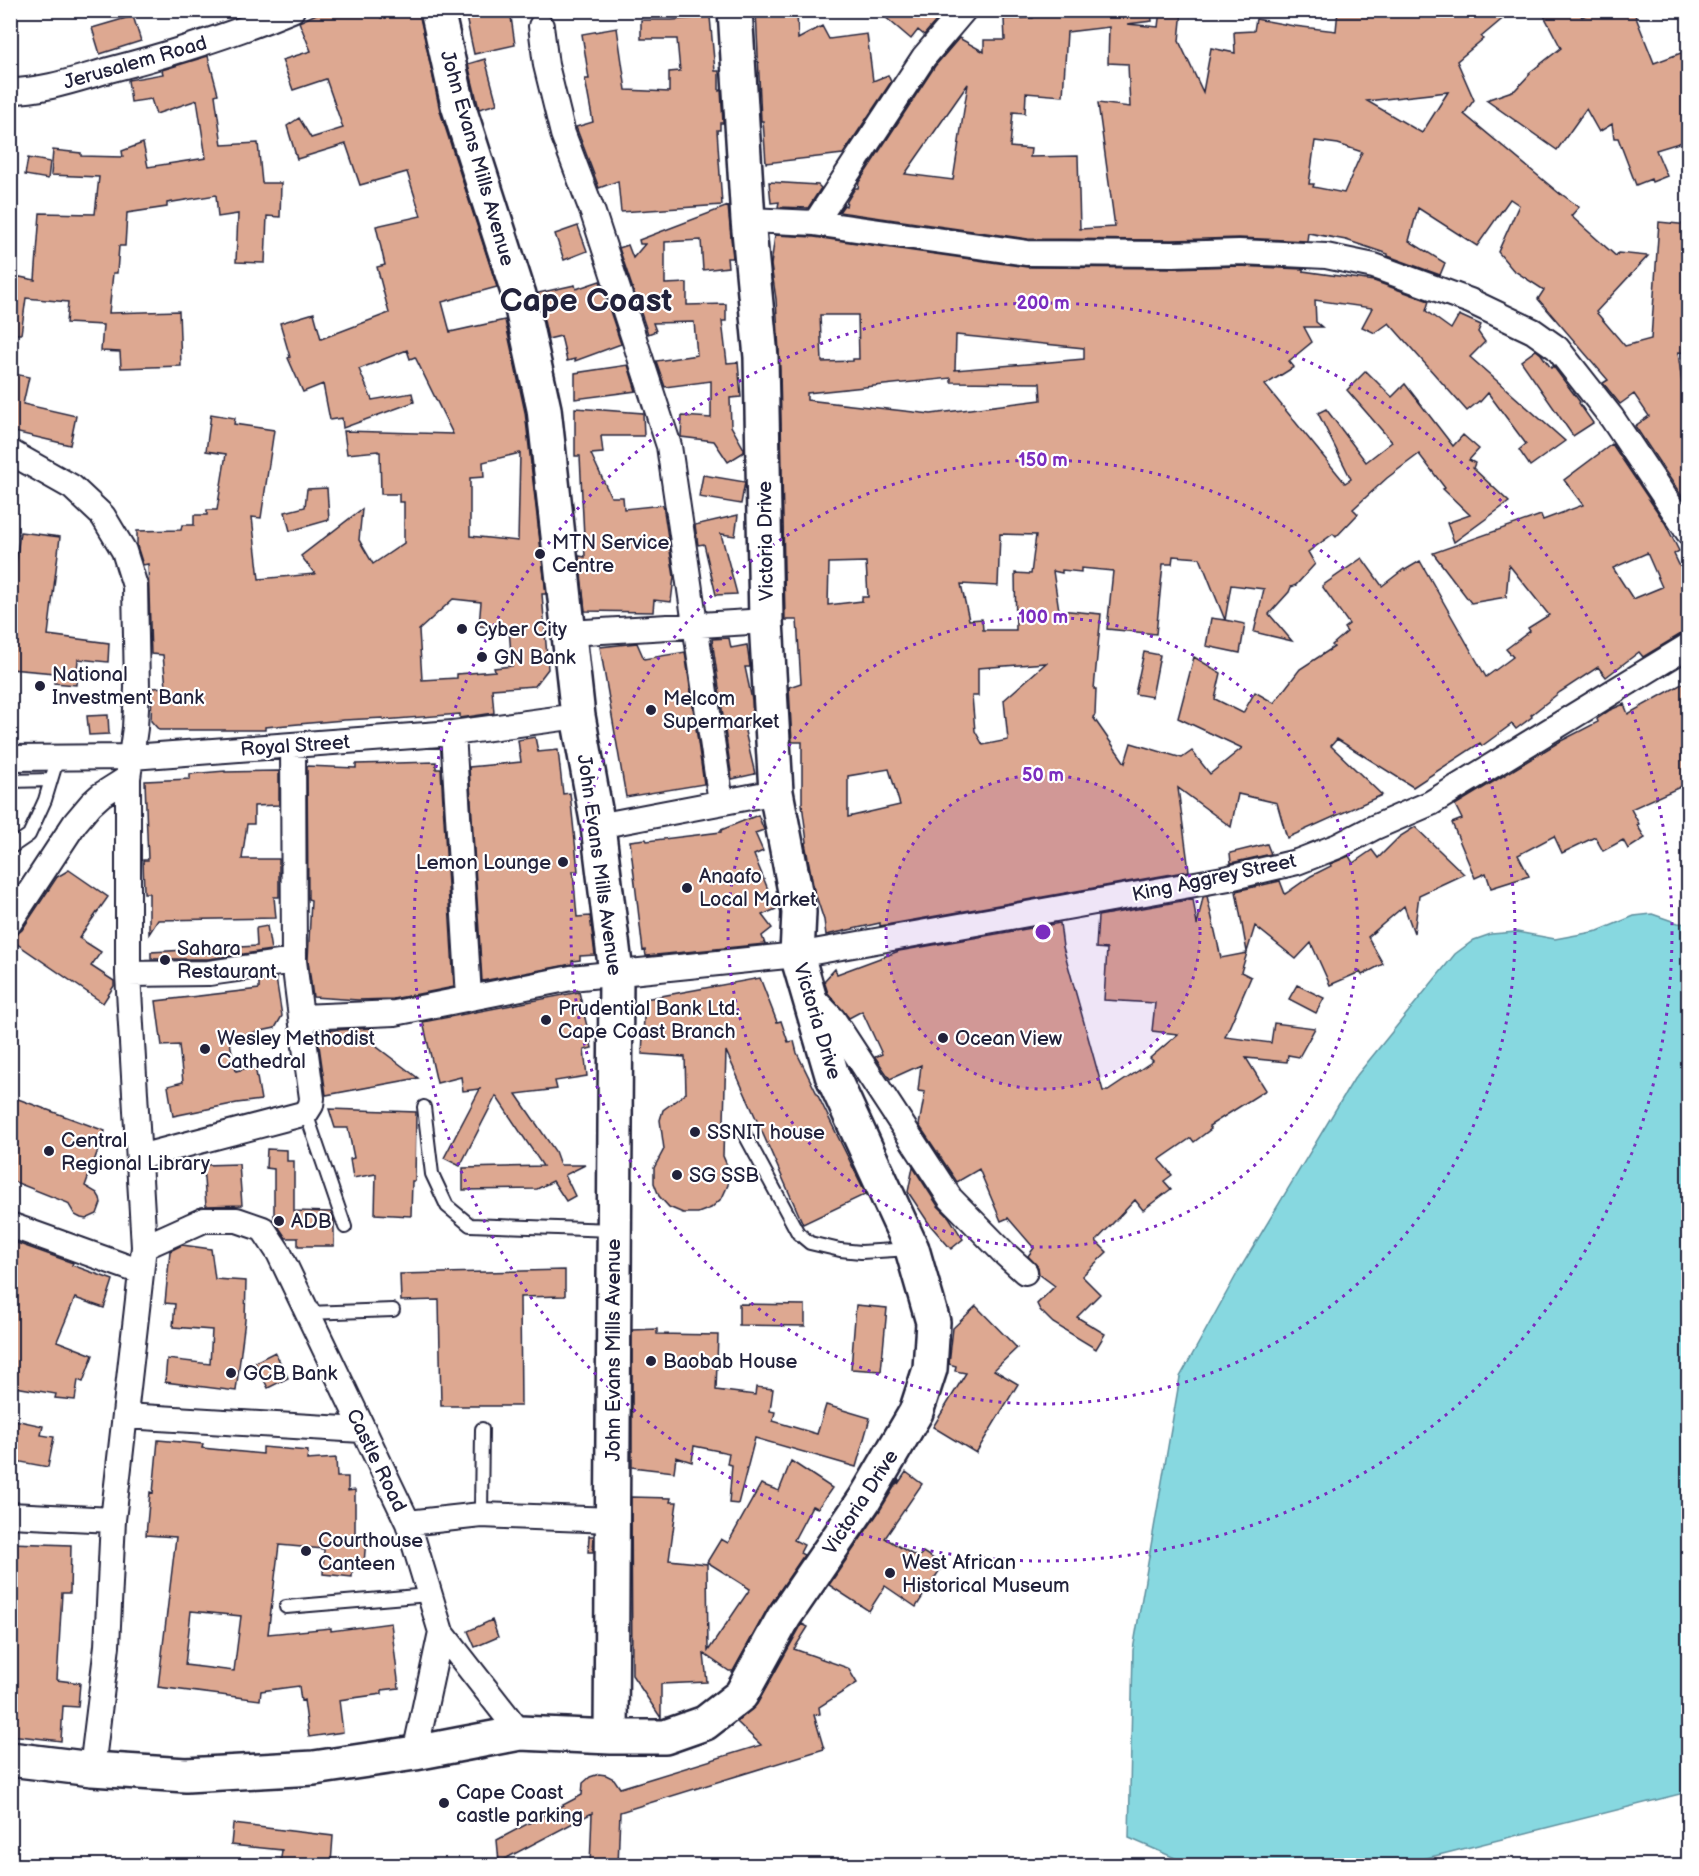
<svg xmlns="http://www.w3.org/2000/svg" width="1699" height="1876" font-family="'Balsamiq Sans',sans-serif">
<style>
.water{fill:#87d8e0;stroke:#5f8f9e;stroke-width:1.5}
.building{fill:#dda891;stroke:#22223b;stroke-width:1.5;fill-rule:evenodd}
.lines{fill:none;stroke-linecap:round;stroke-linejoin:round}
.lane-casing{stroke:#22223b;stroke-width:16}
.street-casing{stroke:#22223b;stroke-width:28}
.secondary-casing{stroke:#22223b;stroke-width:38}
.lane{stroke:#fff;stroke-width:12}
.street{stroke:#fff;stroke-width:24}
.secondary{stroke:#fff;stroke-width:33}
.ring{fill:none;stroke:#7b2cbf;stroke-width:3;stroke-dasharray:3 6}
.poi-dot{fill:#22223b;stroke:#fff;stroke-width:2}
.labels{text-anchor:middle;stroke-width:4.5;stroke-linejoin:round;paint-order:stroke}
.street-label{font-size:20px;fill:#22223b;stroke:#fff}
.poi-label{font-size:20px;fill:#22223b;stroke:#fff;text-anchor:start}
.town-label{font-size:32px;font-weight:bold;fill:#22223b;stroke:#fff}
.centre{fill:#7b2cbf;stroke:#fff;stroke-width:3}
.ring-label{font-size:18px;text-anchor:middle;font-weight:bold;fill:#7b2cbf;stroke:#fff;stroke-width:4.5;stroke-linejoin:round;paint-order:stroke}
</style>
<rect width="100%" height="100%" fill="#fff"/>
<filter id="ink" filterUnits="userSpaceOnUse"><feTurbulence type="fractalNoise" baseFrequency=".0167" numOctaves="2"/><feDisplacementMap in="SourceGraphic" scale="12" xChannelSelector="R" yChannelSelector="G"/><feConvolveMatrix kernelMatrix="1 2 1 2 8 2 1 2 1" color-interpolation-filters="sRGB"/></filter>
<g filter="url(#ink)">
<path class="water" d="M1652,914l26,9 10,1v868l-289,73h-208l-62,-27 4,-188 47,-273 58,-105 116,-193 101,-125 19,-14 17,-6 26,-2 38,7 43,-8 36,-15z"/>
<path class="building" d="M325,10h53l3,8 29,-8h9l21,101 57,176 -55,15 8,30 55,-12 20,92 21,182h-4l6,75 -13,17 -43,3 2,24 -34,5v-4l-77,6v-2l-39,2 -79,7v3h-106l-8,-9 1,-33 14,-1 -3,-32 -12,-1 -3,-90 -5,1 -6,-19v-15l44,-1 1,-5h12v-10h13v-5h10l9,-56 -20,-3 5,-37 24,4 -1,6 40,6 -13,88 -9,-1 7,62 56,-5 -14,-18 61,-47 -3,31 14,24 31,-21v-41h-5v-8h-18l-1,-42h-2v-1l-31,3 -3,-23 109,3 -38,-77 -5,2 -3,-9 -48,19 13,31 40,-7 2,9 -71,26 -1,-10 -12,2 -7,-36 -20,8 -15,-34 2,-1 -10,-34 34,-10 7,26 68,-26 -12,-46 8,-2 -9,-39 45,-10 -14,-44 -47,13 -14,-41 -49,15 -10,-33 12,-8 12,20 32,-10 -17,-49 -33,11 -11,-30 29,-9 -12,-29zM520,453l-2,88 -48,-5v-58l14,-1 -1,-15zM453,599l28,3 -2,24 30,3 3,37 -18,2 1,3 -38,3v4l-35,2 -3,-50z
M490,10h20l5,35 -41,9 -8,-37z
M756,10h41l1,29 24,-13 7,13 38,-5 6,47 15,-6 3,7 -48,72 -77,9 -3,-42h-2z
M877,10h60l5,4 -18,21 -6,-5 -7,9z
M1068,10h83l1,11 -25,3 31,3 2,-17h22l-3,31 24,51 8,-44 24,5 -1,-21 20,-1 2,-12 38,7 42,5 2,-21h175l-32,27 2,2 -26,22 17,39 -10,14 96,80v-1l19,14 -8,9 45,40 2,-3 30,3 -52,56 29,34 26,-7 8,-117 30,3 -6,100h6v28l-11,-1 6,47 5,-1v109l-54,-81 14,-10 -15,-22 -14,10 -17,-21 5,-3 -70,-81 6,-9 -31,-20 -15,-18 21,-47 -9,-6 -33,47 -59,-38 -9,33 36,22 -5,12 -52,-19v-2l-42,-14 -38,-7 -1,8 -68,-3 -66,2 -145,-1 -189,-27 5,-7 2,1 1,-5 8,-13h3l1,-6 76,-116 24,-28 25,14v-12h21l-1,-21 29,-1v-3zM1109,27l-1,36 20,1 2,43 -32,-4 17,124 -35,2 -2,-73 -48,1 1,-8 -21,-2 3,-35 12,1 1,-20 37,3 4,-64zM968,84l-15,96 -48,-6zM1448,92l-26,41 -55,-32zM1315,141l23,3 24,8 -18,41 -31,-6 1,-3h-5z
M1541,10h37l4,7 13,-7h38l21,53 35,-13v63l-6,1 6,17v9l-33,10 11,26 -15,6 -1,-3 -15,6 -18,-47h-4l-2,-14 -13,8 -13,-23 -29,41 -71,-50 29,-10 15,-16 -1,-1 32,-25z
M133,16l8,25 -41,13 -8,-26z
M710,17l5,54h4v20l2,-1 2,33h-3v7h-3l5,75 -101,7 -3,-31 -19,7 -23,-61 17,-5 -8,-43h4l-7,-45 35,-6 9,62 43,2v-20l11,-1 -3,-32h-36v-19h31z
M208,56l10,38 -3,1 7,50 36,-2 4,40h19l-1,34 -13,-1 -2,47 -29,-1 2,-48 -20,3 -2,-22 -49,8v4l-40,6 -2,33h-6l-2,27h-4l-4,40 70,-2 2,55 -60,2 -1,-16 -19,-1 2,-26 -37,-2 2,-21 -42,-4 -5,36h-11v-59l25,5 5,-67 55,1 4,-37 -48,-2 2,-25 28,3v3l42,1 -1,-6 21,-8 5,24 58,-9 -9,-58 -41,14 -5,-15 -20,3 -3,-22 35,-6 -1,-4z
M485,59l12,45 -18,5 -11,-45z
M28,158l22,4 -2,17 -23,-4z
M769,182l49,3 3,3 -13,20 -30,-1 1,-5 -8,1z
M728,206l5,52h-6l1,9 -25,3 -2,-30 -36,2v42l22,-1v22l39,-1v17h-4l5,42 11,-1 3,35 -11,1 1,28 13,23v3l-16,10 -14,-21 -33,-4 1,-21 29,2v-37l-46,6 -9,-26 41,-6 -3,-33 -41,1 3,8 -8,3 -29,-86 9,-3 5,13 12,-14h-5l-1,-4z
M578,226l9,25 -23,9 -9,-26z
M775,235l39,2 213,30 146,1 66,-2 64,3v2l71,10 55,20 -3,10 25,18 8,-14 22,10 -3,7 7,10 -15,15 95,84 -35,25 -11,-16 7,-6 -38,-51 -8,9 -1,-1 -12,10 -78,-88 -14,10 -13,-6 10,-19 -57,-8 1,22 6,5h-18l8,15 -23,19 5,6 -29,18 80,98 6,-4 -33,-66 8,-4 40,53 26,-20 -45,-52 19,-19 26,26 13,-13 48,62 10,-11 16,14 -10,11 6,3 -2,5 36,34 -55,40 -7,-19 23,-8 -27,-26 2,-1 -26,-34 -32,24 -34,31 5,5 -22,23 -3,-3 -25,18 7,12 -19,21 -5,2 -2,5 -20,22 23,27 -38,-9 10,-43 -33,-4 -6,35 20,4 -5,29 -34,-7 5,-28 14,2 -25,-62 -27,-2 -1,8h-9l-7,70 -49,-5 6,-58 -32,-3v4l-19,-2v3l-9,-2 6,39 42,4 -7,75h2l-1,26 -2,2 32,46 6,-20 51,15 10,-7 18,23 32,-26 -64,-30 16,-61 27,16 -6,26 28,14 12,-21 19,11 26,-34 34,-22 -2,-2 15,-13 -3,-4 5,-4 -27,-38 40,-28 20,28 22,-17 1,1 15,-9 66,116 27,-20 -7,-8 24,-18 -2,-3 21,-13 -40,-50 -3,32 -35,6 -38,-50 108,-38 2,5 40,-15 -19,-25 48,-36 53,79 14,28 -5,3 15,32v46l-8,2 -38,23 -4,-5 -33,25 -8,-10 -38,25 -29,23 1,2 -16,12 -4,-5 -30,22 -2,-3 -67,44 -76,-48 -6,7 51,49 -95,43 -10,-35 -39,-9 -7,33 -53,-39 11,83 -309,55v-3l-54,12 -2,-15 -10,-30 -9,-47 2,-1 -5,-38v-62h-10l-3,-55 12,-4 -4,-63h-12l-5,-250 -4,-71 -5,-34zM820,315h38l1,44h-6v2l-31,1zM956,335l128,13v11l-129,11zM951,378v4l89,1 1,17 -110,14 -124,-14v-7zM1000,534l36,1 -5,39 -16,-1 1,57h-33l-1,-11 -13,1 -8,-36 37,2zM1647,553l15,34 -29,12 -20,-31zM866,562l2,35h-6v4l-34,4 1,-42zM1046,663l-42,37 4,40 -25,5 -8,-14 -3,-35h6v-28zM889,769l11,36 -52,12v-41z
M600,281l21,63 -46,17v-2l-8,2 -6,-25 -13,3 -10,-46 37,-8 1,4z
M1536,350l5,4 10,14 2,-2 27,36 -1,1 14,20 -20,13 -52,-75z
M628,365l8,26 -61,8v-26z
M10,373l19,4 -6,27 53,12 -6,29 -60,-14z
M575,408l68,5 1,23h-43l2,17 -12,1 20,43h12l1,12 39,-4 11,72 -3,25 -17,-2 -1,12 -68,-1 -6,-55 6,1 -5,-101h-5z
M703,475l42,7 -4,22 -42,-7z
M327,488l2,32 -39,11 -5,-19 20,-5 2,-18z
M738,515l-3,21 -14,-2 16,60 -21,1 -12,-51 -6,1 -3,-20z
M20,532l40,5 -12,98 61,8 -1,19 -30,-3 -2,26 -22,-2 1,-10 -45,-4v-60z
M729,638l2,10 16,-3 3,22h-5l7,33 1,25 -9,2 11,47 -23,5 -20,-140z
M637,643l7,16 41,-7 19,132 -78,13 -26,-150z
M1144,652l16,3 -8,42 -17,-3z
M1689,680v103l-58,26 8,15 -2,1 8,13 -17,11 -5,-9 -20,11 -8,-14 -33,16 -8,-17 -36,19 11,21 -38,12 -5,-15 -11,5 -23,-55 10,-4 -7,-14 104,-63 39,-20 -1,-3 13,-9 14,-6 4,10z
M108,715l1,19 -20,1 -2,-19z
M535,737l3,15 20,-2 5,44 7,-1 8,78h-5l4,46 13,-1 5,39 -15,1v4l-8,1v3l-90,17 -13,-214 52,-5 -3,-22z
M436,762v7h5l13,218 -61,12 -35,1 -45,-3 -5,-37 3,-60 -3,-1 -1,-133 49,2v-4z
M225,771v1l54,-1v34l-25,1v18h-7l-5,35h37v38h-5l2,21 -118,2 -9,14v-41h-5l-1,-33h5l-3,-79 45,-2v-5z
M758,815l6,15 -9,3 8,18 -9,4 22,54 -14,6 10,13 -10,8 3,8 -119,12 -1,-6 -2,1 -13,-110 16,-2 1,2 74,-9v-2z
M1415,827l49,47 -45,21 -5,38 -10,-27 -36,31 15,27 -21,11 -2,-3 -30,13 -19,-42 -15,16 -41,-33 -8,26 -11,-61 44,-10 5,13 26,-18 20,-10 -1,-2 19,-8 4,7 19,-13 6,8 21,-21z
M1267,844l4,10 -40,9 -1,-10z
M69,870l39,27 -29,41 22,14 -10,14 23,15v5l-11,17 -93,-64v-3l7,-2 5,-4 35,-53z
M1207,896l14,62 26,-5 -6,19 10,5 -26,60 46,6 3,-20 41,5 -16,29 -11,-2 -1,7 -41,-4 20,32 -57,36 2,3 -17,13 -3,-4 -32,22 13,15 -8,6 7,8 -28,21 -8,-10 -39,41 11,11 -25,24 18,18 -23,23 28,17 -9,15 -43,-26 -13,-13 -3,-6 18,-18 -16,-12 -1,-7 -10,-11 6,-8 -26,-30 -7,3 -22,-52 -22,13 -38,-57 6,-33 -7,-1 3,-26 -31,14 -15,-22 7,-3 -20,-43 -13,7 -21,-25 -4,-12 11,-12 2,5 62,-23 161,-28 3,24 40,144h5l45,-30 -3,-3 28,-24 -26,-3 3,-28 -51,-3 3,-51 -11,-1 2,-32 95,-17 4,26 6,-28z
M267,926l4,24 -63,9h-57v-7l106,-6 -1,-18z
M276,978l6,38 -7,12 -46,10 7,33 19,-5 6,34 -24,3 -64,13 -5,-30 15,-4 -4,-37 -17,1 -6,-45 103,-12v-9z
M760,978l17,44 4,-1 7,21 6,-1 3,12 69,141 -63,30 -77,-173 -3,105 6,14 -1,15 -6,13 -11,10 -13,5h-15l-14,-6 -10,-11 -5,-13v-15l10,-19 -4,-29 3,-10 23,-17 -1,-36 -43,-3 3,-55z
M1297,985l27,13 -8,15 -27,-14z
M579,992l13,56 -8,2 3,26 -32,5 2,8 -41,5 39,57 5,14h25l-20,10 10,21 -9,5 -13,-20 -16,8 -74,1v-22l80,-2 -47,-70 -36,70 -16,-8 36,-69 -17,2 -2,-14 -24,6 -14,-61z
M373,1028l4,19 41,31 -92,17 -9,-64z
M18,1099l87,32 -20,55 12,7 3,5 1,5 -4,11 -11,5 -5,-1 -6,-3 -7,-12 -58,-23v-61z
M329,1109l87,3 -1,69h-3l-1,35 -36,-2 1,-40 -23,4 -3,-19 4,-1 -6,-30h-13z
M267,1149l20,1v11h7v50l37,1 3,9v25h-36v-8h-12l-12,-18v-51l-8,-1z
M239,1164l3,41 -36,1 -3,-41z
M913,1167l25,39 11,11 14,22 -12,10 -21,-24 -22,-33z
M14,1242l59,21 -1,2 41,15 -9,28 -29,-10 -18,43 36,14 -10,27 -5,-2 -3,20 -20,-2 1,-4 -46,-8v-134z
M182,1245l29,4 4,30 31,2 -1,39 -9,71 -71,-9 2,-23 43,5 2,-34 -39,-3 2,-23 -10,-1 5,-52z
M565,1270v26l-45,1 1,109h-80l-2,-106 -38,1 -1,-27z
M739,1304l66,1v21l-66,-1z
M856,1305l31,3 -6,63 -30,-2z
M976,1306l41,42 -23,22 24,14 -42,69 -43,-26 33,-54 -11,-2 1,-5 -7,-2 4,-36z
M657,1329v5l61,1 -2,55 39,5 1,-8 17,2 -3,22 5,1 -2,9 44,13 9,-29 44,13 -14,49 -101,-29 -17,66 -9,-1 3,-38 -5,-1 2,-11 -35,-7 -2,16 -16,-5 -2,15 -42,-5v-137z
M275,1352l13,26 -20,10 -13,-26z
M10,1419l33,7 -2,9 13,2 -6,30 -38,-7z
M158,1440l45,4 -1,4 61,6v-7l45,4 -1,9 29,-2 1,19h11v14l7,-1v48l11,1 -2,24 -11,-1 -1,15 -29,-3 1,-25 -45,-4 -11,89 63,-6v3l60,-8 8,65 -17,2v4l-43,6 4,32 -34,5 -5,-37 -3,1 -2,-15 -38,5 -1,9 -102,-13 18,-150 -30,-2 4,-43 3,1zM191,1611l50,5 -7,55 -49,-6z
M791,1461l41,27 -14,20 -6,-2 -18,34 10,5 -4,8 4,2 -36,53 -35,63h-4l-25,-17 3,28 -46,2v34l-29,-43 -1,-178 40,1 -1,4h7l-8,58 38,4 1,87 42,-62 -43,-27 14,-23 7,4 33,-59 18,7z
M906,1472l16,12 -37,54 33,20 5,-6 20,13 -27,42 -31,-21 -16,25 -40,-26 51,-75 19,-31 -1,5z
M589,1536h5l-1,16h-5z
M10,1543l61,2 -1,48h-8l-5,87 23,3 -2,24 -15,-1 -2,35 -51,-6z
M492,1620l6,17 -23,10 -7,-16z
M802,1624l6,3 -14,22 54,19 9,15 -38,24 1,7 -6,1 10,34 -204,63 -2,54h-28l2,-53 -93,49 -2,-22 85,-45 1,-12 7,-6 9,-3 7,1 8,4 6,9 141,-43 -24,-23 20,-18z
M233,1824l100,12 -2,28 -12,-1v3h-39l2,-16 -51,-5z"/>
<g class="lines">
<g class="lane-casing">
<path id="lane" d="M10,781l41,-1
M10,848l19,-13 16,-35 13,-43
M424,1107l8,67 15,32 23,19 143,5
M306,1113l39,114
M744,1133l54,100 12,10 30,7 21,2 50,-3
M307,1313l86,-3
M481,1515l1,-86
M286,1607l143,-12"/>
</g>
<g class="street-casing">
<path id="street" d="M541,26l5,39 17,69 30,79 76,233 52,356
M10,91c34,0 67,-12 99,-21 62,-16 123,-35 183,-60
M748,220l67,3 212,30 146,1 66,-2 87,4 48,10 96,35 63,30 24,17 55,70 76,114
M815,223l109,-166 40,-47
M10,452l62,35 31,29 21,35 11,35 2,102 -2,40 -7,50v196l16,273 -31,273
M569,633l197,-12
M453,733l16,264
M293,745l1,216 7,56
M10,758l122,-1 321,-24 125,-17
M598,826l178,-34
M10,922l65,-99 16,-19 10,-9 27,-17
M128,974l81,-1 85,-12
M810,995l23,24 117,179 55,56 20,18
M139,1157l167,-44 5,-8 1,-7 -11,-81 94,-4 176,-35 226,-23 432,-77 68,-16 41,-16 35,-18 58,-25 257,-157
M10,1225l131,47
M144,1247l60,-27h33l26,9 16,24 129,270 33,109 79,101
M125,1416l237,14
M10,1515l103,5 -6,126 -15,123
M408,1523l73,-8 131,5
M415,1753l26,-121"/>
</g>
<g class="secondary-casing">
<path id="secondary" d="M437,10l21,95 61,190 25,114 34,307 20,110 18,147 -5,764
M10,1759l82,10 94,6 128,-7 101,-15 105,-20 91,4h54l40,-14 36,-28 43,-78 81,-118 51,-87 14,-43 3,-47 -21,-73 -80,-174 -35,-120 2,-43 -23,-120 -10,-171 -5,-264 -13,-137 -13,-210"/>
</g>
<use href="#lane" class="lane"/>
<use href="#street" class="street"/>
<use href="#secondary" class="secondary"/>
</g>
</g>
<circle cx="1043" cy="932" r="157" fill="#7b2cbf" fill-opacity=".12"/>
<g class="ring">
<circle cx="1043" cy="932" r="157"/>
<circle cx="1043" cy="932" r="315"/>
<circle cx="1043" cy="932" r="472"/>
<circle cx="1043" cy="932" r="629"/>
</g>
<g class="poi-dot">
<circle cx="540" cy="554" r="6"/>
<circle cx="462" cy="629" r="6"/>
<circle cx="482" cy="657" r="6"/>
<circle cx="40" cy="686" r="6"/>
<circle cx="651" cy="710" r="6"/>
<circle cx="563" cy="862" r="6"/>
<circle cx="687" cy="888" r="6"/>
<circle cx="165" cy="960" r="6"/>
<circle cx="546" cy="1020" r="6"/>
<circle cx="943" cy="1038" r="6"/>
<circle cx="205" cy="1049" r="6"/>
<circle cx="695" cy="1132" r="6"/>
<circle cx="49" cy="1151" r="6"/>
<circle cx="677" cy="1175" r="6"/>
<circle cx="279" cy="1221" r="6"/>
<circle cx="651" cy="1361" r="6"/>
<circle cx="231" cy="1373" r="6"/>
<circle cx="306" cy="1551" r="6"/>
<circle cx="890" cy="1573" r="6"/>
<circle cx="444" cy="1803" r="6"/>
</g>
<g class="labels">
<g class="street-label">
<text transform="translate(135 62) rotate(-16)" y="7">Jerusalem Road</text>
<text transform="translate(478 158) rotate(74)" y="7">John Evans Mills Avenue</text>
<text transform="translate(765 541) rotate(-91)" y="7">Victoria Drive</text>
<text transform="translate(295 745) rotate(-4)" y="7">Royal Street</text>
<text transform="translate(600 865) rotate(82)" y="7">John Evans Mills Avenue</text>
<text transform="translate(1214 877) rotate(-12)" y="7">King Aggrey Street</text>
<text transform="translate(818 1021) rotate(73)" y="7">Victoria Drive</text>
<text transform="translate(613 1350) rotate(-90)" y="7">John Evans Mills Avenue</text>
<text transform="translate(377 1460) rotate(64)" y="7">Castle Road</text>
<text transform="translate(860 1502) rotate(-57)" y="7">Victoria Drive</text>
</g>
<g class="poi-label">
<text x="552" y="549">MTN Service<tspan x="552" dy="23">Centre</tspan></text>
<text x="474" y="636">Cyber City</text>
<text x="494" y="664">GN Bank</text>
<text x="52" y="681">National<tspan x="52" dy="23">Investment Bank</tspan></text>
<text x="663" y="705">Melcom<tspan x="663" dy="23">Supermarket</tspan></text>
<text x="551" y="869" text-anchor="end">Lemon Lounge</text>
<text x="699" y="883">Anaafo<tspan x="699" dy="23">Local Market</tspan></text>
<text x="177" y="955">Sahara<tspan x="177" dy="23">Restaurant</tspan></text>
<text x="558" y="1015">Prudential Bank Ltd.<tspan x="558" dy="23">Cape Coast Branch</tspan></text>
<text x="217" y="1045">Wesley Methodist<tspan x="217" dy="23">Cathedral</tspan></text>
<text x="955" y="1045">Ocean View</text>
<text x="707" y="1139">SSNIT house</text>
<text x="61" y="1147">Central<tspan x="61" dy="23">Regional Library</tspan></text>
<text x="689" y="1182">SG SSB</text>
<text x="291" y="1228">ADB</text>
<text x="663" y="1368">Baobab House</text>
<text x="243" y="1380">GCB Bank</text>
<text x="318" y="1547">Courthouse<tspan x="318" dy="23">Canteen</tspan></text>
<text x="902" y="1569">West African<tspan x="902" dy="23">Historical Museum</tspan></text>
<text x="456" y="1799">Cape Coast<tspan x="456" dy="23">castle parking</tspan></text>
</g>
<g class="town-label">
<text x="586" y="311">Cape Coast</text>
</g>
</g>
<circle cx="1043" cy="932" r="9" class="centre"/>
<g class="ring-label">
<text x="1043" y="309">200 m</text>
<text x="1043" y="466">150 m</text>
<text x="1043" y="623">100 m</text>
<text x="1043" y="781">50 m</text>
</g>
<rect width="1699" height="1876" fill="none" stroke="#fff" stroke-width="36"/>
<rect x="18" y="18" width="1663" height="1840" fill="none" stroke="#22223b" stroke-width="2" filter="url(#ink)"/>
</svg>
